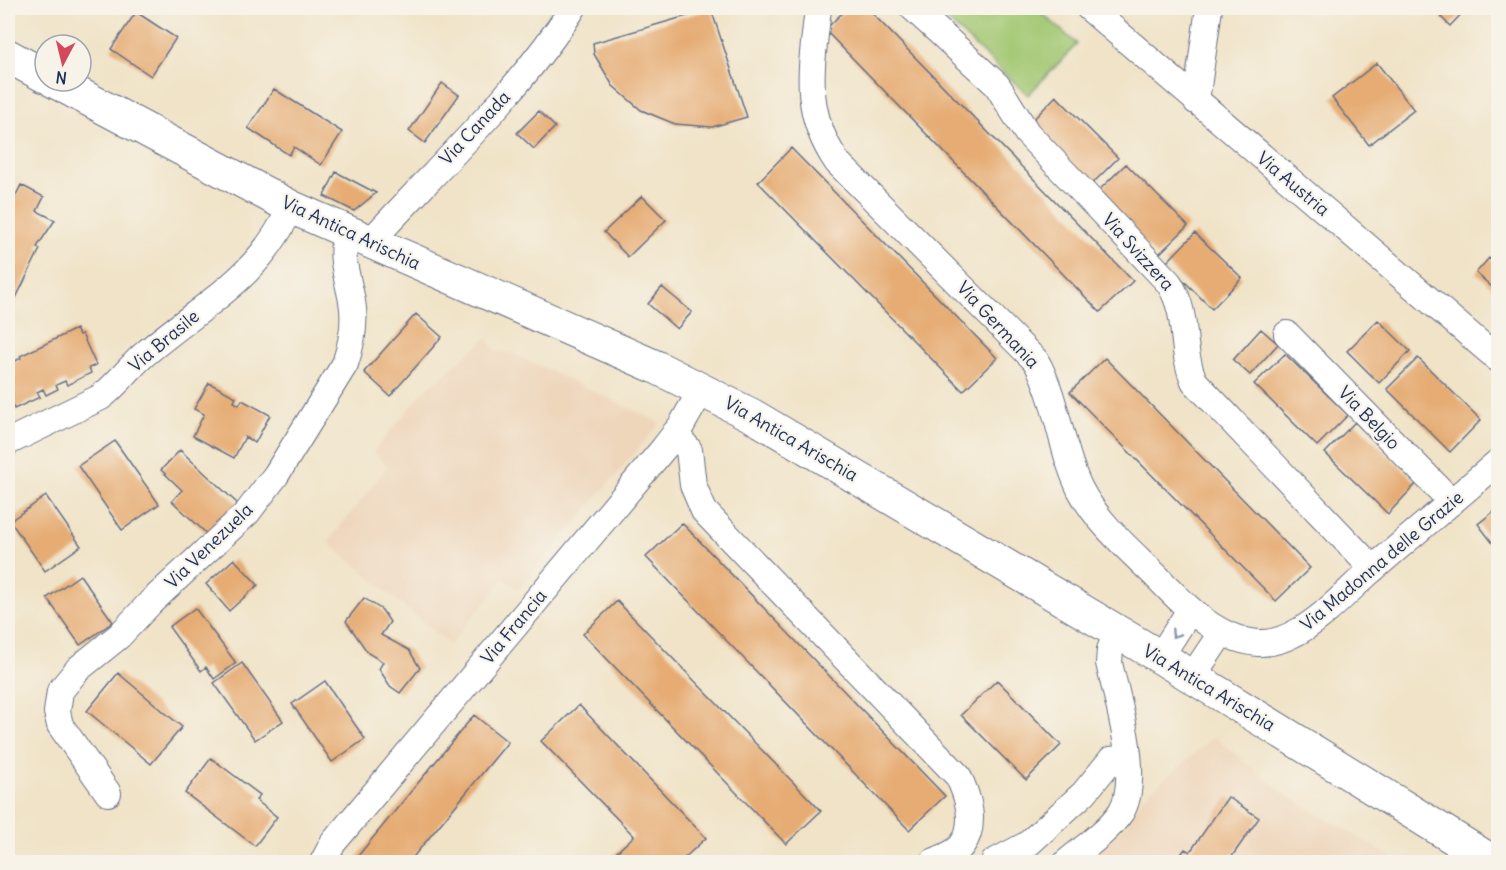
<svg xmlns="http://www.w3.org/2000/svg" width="1506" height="870" font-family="Delius,sans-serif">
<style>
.built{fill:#eed6bb}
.green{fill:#a1c771;stroke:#5e7b68;stroke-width:1.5}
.building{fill:#e6ac73}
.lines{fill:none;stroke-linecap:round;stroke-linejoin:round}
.minor-casing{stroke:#666e83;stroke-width:28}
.major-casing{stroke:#666e83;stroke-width:35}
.minor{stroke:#fff;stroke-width:26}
.major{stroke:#fff;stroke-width:33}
.oneway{stroke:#8d97ae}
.labels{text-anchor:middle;stroke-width:4.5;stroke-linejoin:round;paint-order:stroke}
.street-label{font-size:18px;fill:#1b2f5e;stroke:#f7f3e8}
</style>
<rect width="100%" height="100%" fill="#f7f3e8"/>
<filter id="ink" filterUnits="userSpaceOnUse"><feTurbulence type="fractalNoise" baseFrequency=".0167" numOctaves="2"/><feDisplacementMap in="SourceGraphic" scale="12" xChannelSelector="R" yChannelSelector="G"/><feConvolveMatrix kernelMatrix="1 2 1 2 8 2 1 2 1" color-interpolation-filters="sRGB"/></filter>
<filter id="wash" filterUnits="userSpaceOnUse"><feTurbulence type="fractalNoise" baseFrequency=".008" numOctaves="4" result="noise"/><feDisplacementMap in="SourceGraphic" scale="24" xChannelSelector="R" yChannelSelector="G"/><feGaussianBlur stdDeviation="1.35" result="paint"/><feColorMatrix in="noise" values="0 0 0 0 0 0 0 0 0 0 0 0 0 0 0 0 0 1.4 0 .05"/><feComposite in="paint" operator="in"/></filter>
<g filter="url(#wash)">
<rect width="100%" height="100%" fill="#f0e3c7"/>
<path class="built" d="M487,338l10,14 15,1 148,70 -142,167 -14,-11 -54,66 -122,-103 60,-76 -15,-14 52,-62z
M1214,737l74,59 113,66h-314l40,-38 14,-25z"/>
<path class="green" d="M934,8h102l41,36 -49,51z"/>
<g id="blocks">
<path class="building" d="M847,8h20l266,273 -33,31 -275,-282z
M1432,8h35l-17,18z
M711,9l36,108 -35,10 -37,-3 -34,-14 -28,-24 -19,-32 -1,-11z
M136,12l40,26 -25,38 -40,-27z
M1377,63l37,47 -45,35 -37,-47z
M442,83l17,12 -34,48 -16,-12z
M274,89l68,43 -21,33 -27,-18 -5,8 -41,-27z
M1056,96l62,62 -27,27 -62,-61z
M539,111l16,16 -21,22 -17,-16z
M791,148l206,210 -34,33 -205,-209z
M1126,164l62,62 -31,30 -62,-62z
M336,172l40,21 -22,18 -30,-15z
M21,185l23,12 -7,14 18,9 -18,27 3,2 -26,53 -6,-3v-57l3,-8 -3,-4 6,-13 -6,-6z
M642,196l24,24 -38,37 -24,-25z
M1195,233l47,45 -30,31 -46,-46z
M1489,258l9,8v26l-22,-19z
M662,287l30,25 -15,17 -29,-25z
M416,314l26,23 -52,59 -26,-24z
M1378,320l32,31 -31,32 -32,-32z
M76,329l3,6 3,-1 14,31 -7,3 2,5 -24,12 -2,-4 -9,4 2,4 -12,6 -3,-6 -6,3 3,5 -26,12 -3,-8 -3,2v-38l13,-7 -1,-2z
M1261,329l17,15 -28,31 -17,-15z
M1285,354l63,61 -31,31 -63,-62z
M1105,358l205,210 -34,33 -206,-209z
M1418,358l63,62 -31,32 -63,-63z
M209,383l27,14 -2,5 5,3 3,-5 28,15 -15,28 -10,-6 -11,21 -41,-22 11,-22 -10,-5z
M1355,422l62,61 -29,31 -63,-61z
M115,441l44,63 -37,26 -44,-64z
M180,450l58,54 -29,32 -37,-35 10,-11 -21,-20z
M46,496l35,50 -36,25 -35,-50z
M1498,508v42l-20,-26z
M682,523l263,273 -36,34 -263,-273z
M234,559l24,26 -29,26 -23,-27z
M80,575l33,47 -33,23 -33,-47z
M364,598l18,12 8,12 -9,13 28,15 11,18 -20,25 -10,-7 -11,-17 4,-7 -15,-9 -22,-32z
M617,601l204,210 -35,33 -203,-210z
M195,608l41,55 -22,16 -8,-12 -5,4 -32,-44z
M242,663l41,58 -28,19 -41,-57z
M118,673l64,54 -31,37 -64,-53z
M997,680l64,65 -35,35 -65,-65z
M325,681l40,58 -33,23 -40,-58z
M579,705l127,133 -26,24h-74l28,-26 -93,-95z
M474,715l34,27 -61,74 -38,46h-56z
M211,758l49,37 -4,5 21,17 -22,29 -70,-53z
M1228,797l31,21 -31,44h-53l10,-13 5,3z"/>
</g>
</g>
<g filter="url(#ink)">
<use href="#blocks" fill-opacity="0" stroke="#666e83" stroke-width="1.5"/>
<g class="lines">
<g class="minor-casing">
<path id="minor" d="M818,8c-6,59 -17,101 19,154l199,199c22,40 24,87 44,128 18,35 51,62 78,89 27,28 58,61 100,65 14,1 31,-6 43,-13 28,-17 49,-42 73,-62 41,-36 83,-70 124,-106
M913,8l84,77 30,48 142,150c21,33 10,63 25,98l179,188
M1089,8l409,351
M1196,101l13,-93
M370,242c69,-75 147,-148 203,-234
M1287,334l165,168
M675,433l14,17 4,35 11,26 254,265c10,20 19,49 4,69 -7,9 -20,13 -29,17
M8,442l93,-45c17,-13 29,-31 46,-45 58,-49 111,-73 144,-145
M1160,657l30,-47
M1192,677l30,-45
M108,793l-48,-68 -3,-13 3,-21 18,-22 41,-33 32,-34 96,-89 29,-38 69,-111c7,-21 11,-41 7,-63 -4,-23 -14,-46 -5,-69
M323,862l10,-19 331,-395 17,-22 21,-37
M994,862l34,-18 56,-51 27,-33 17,-2
M1067,862c18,-15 41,-31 54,-50 21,-33 -4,-113 -12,-149l1,-13 7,-18"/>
</g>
<g class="major-casing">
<path id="major" d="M8,56l37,20
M54,81l237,126 365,160 97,49 407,241 333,205"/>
</g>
<use href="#minor" class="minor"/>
<use href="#major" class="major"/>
</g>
<defs><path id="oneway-chevron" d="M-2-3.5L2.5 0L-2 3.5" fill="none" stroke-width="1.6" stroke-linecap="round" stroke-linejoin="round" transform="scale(1.5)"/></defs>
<use class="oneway" href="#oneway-chevron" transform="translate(1175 634) rotate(123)"/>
</g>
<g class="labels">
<g class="street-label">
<text transform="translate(475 128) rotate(-47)" y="6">Via Canada</text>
<text transform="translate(1293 184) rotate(40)" y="6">Via Austria</text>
<text transform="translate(351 233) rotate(25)" y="6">Via Antica Arischia</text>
<text transform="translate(1138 252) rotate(48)" y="6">Via Svizzera</text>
<text transform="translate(998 325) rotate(47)" y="6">Via Germania</text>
<text transform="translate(164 341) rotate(-40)" y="6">Via Brasile</text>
<text transform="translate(1369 418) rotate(46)" y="6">Via Belgio</text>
<text transform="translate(791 439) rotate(30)" y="6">Via Antica Arischia</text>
<text transform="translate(209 546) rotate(-44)" y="6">Via Venezuela</text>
<text transform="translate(1382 561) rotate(-40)" y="6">Via Madonna delle Grazie</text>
<text transform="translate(514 627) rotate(-50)" y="6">Via Francia</text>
<text transform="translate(1209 688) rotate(31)" y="6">Via Antica Arischia</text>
</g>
</g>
<rect width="1506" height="870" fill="none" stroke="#f7f3e8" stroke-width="30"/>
<g transform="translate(63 63) rotate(187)"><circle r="28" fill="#f7f3e8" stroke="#9fa5b1" stroke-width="1.5"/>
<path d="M0-4.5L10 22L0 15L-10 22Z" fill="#d1495b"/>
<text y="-9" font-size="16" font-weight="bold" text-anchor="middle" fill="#1b2f5e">N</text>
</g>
</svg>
